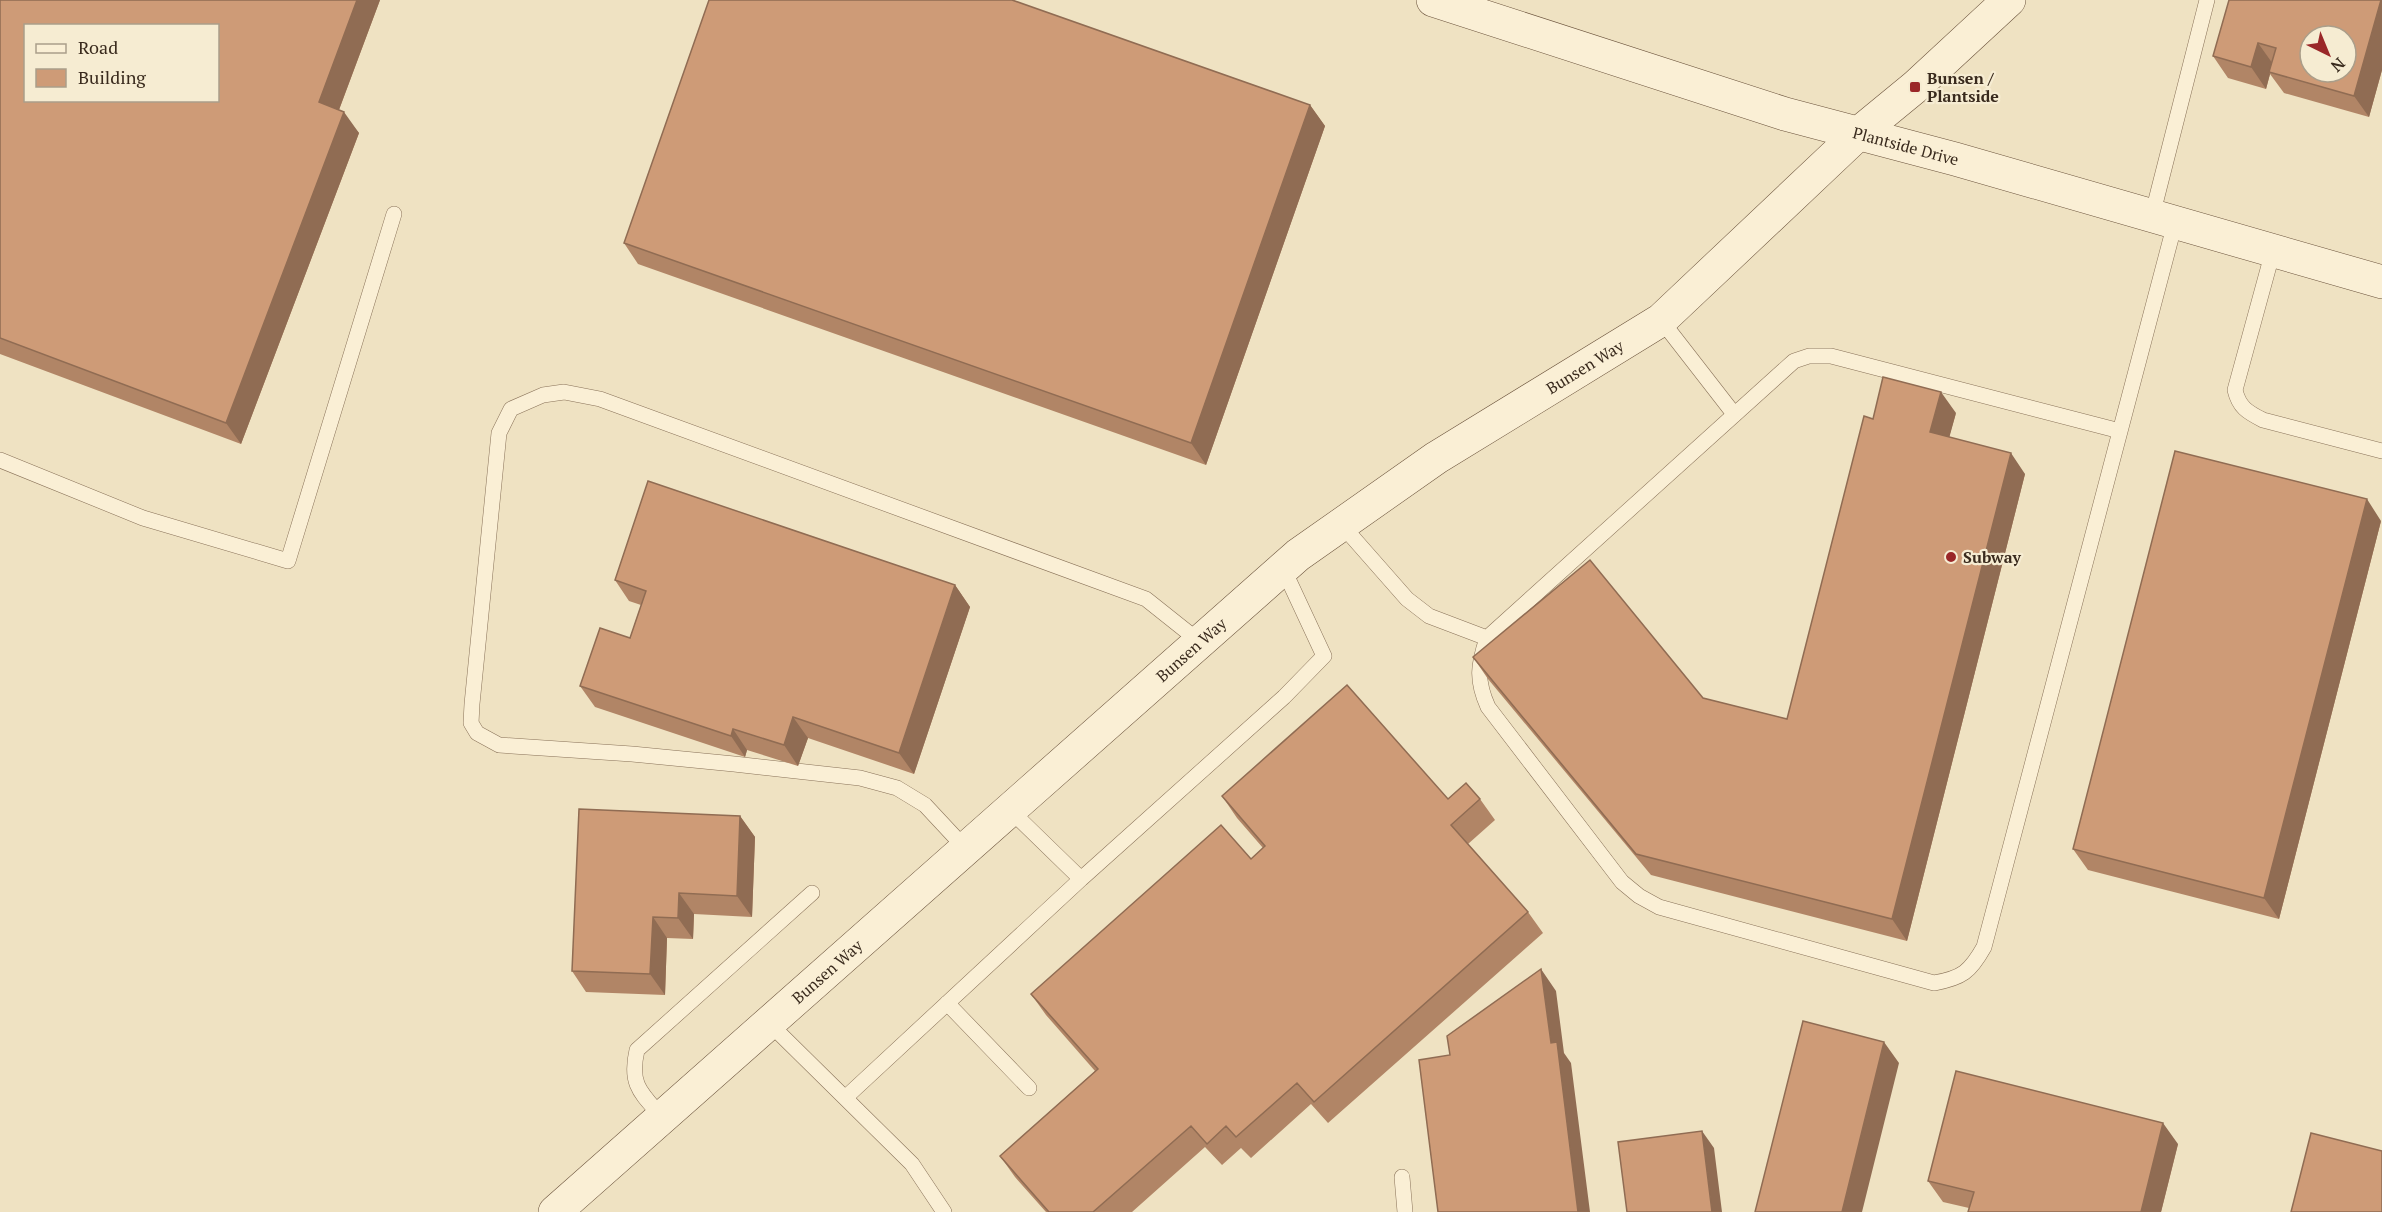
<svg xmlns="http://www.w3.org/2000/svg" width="2382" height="1212" font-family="'PT Serif',serif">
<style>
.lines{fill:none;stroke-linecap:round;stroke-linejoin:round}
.lane-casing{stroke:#897259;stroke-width:16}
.secondary-casing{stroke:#6b533c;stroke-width:34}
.lane{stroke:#faefd5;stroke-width:15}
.secondary{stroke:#faefd5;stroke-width:33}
.wall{fill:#b18566}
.shaded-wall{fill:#906c53}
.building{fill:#ce9b77;stroke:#906c53;stroke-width:1.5;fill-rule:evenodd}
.poi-dot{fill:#9a2728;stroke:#f6ecd2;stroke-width:2}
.labels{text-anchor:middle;stroke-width:4.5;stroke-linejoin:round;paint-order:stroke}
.poi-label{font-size:16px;font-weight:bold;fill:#392a1d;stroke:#f6ecd2;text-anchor:start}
.street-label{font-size:16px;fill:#392a1d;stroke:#f6ecd2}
</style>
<rect width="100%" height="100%" fill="#efe2c2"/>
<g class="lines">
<g class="lane-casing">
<path id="lane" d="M2152,216l55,-216
M2273,251l-38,139c4,17 12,22 28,30l119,31
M1661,320l73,94
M2120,431l-289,-75h-22l-15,5 -307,277c-9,27 -11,42 1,69l134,175 17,14 20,11 275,76c28,-5 36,-11 50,-36l191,-724
M0,460l143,58 145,43 106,-347
M1341,524l66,75 22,17 58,22
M1010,810l71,69 203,-182 40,-41 -41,-88
M966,849l-41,-44 -28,-17 -37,-10 -126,-14 -102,-10 -133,-9 -22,-12 -6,-10 1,-19 27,-271 12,-24 32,-14 21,-3 36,7 546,200 54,43
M947,1003l82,85
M769,1023l143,141 32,48
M845,1098l236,-219
M662,1117c-21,-24 -33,-32 -25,-67l175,-157
M1402,1177l3,35"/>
</g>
<g class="secondary-casing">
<g id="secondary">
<path id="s1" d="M1433,0l352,114 170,45 427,123"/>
<path id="s2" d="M555,1212l743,-657 138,-97 225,-138 198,-187 56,-46 94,-87"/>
</g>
</g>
<use href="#lane" class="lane"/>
<use href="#secondary" class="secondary"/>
</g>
<path class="wall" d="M0,0h380l-41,110 20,23 -118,311 -241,-90z
M2382,0v70l-13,47 -85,-24 -14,-19 -4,15 -38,-11 -15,-22z
M1310,105l15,21 -119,339 -568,-201 -14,-21z
M1956,413l-7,24 76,37 -118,467 -256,-66 -163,-196 -15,-22 230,41 84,21z
M2381,521l-102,398 -191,-49 -15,-21z
M615,580l340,5 15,22 -56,167 -106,-36 -10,28 -51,-16 -2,7 -150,-50 -15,-21 50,-48 11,-33 -12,-4z
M1222,796l258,3 15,21 -27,24 60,68 15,21 -215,190 -17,-19 -60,54 -10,-10 -19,17 -17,-18 -73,65h-86l-31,-35 -15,-21 95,-85 -49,-56 -15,-21 220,-135 12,-11 -26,-30z
M740,816l15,21 -3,80 -58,-3 -1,25 -26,-1 -2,57 -79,-3 -14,-21z
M2178,1144l-17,68h-193l1,-4 -26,-6 -15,-21z"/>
<path class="shaded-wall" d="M357,0h23l-46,123 -15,-21z
M2381,0h1v70l-13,47 -15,-21z
M2258,43l15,21 -4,8 1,2 -4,15 -15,-22z
M1310,105l15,21 -119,339 -15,-22z
M344,112l15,21 -118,311 -15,-21z
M1941,392l15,21 -11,40 -15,-21z
M2011,453l14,21 -118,467 -15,-22z
M2367,499l14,22 -102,398 -15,-21z
M955,585l15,22 -56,167 -15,-21z
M793,717l15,21 -10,28 -14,-21z
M733,729l14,21 -2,7 -14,-21z
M740,816l15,21 -3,80 -15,-21z
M679,893l15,21 -1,25 -15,-21z
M653,917l14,21 -2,57 -15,-21z
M1541,969l15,22 8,62 7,10 19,149h-12l-27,-169z
M1884,1042l15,21 -37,149h-20z
M2163,1123l15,21 -17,68h-20z
M1702,1131l12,17 8,64h-10z"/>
<path class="building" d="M0,0h357l-38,102 25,10 -118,311 -226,-85zM26,26h192v74h-192z
M709,0h303l298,105 -119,338 -567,-200z
M2229,0h152l-27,96 -85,-24 7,-24 -18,-5 -7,24 -38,-11zM2310,36h36v36h-36z
M1883,377l58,15 -11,40 81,21 -119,466 -256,-65 -163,-197 117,-97 113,138 84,21 77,-303 9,3z
M2175,451l192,48 -103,399 -191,-49z
M648,481l307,104 -56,168 -106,-36 -9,28 -51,-16 -2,7 -151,-50 20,-58 30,10 16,-47 -31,-11z
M1347,685l101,114 18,-16 14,16 -29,26 77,87 -214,190 -17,-19 -61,54 -10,-11 -19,18 -16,-18 -98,86h-44l-49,-56 98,-87 -67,-75 190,-169 30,34 14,-13 -43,-50z
M579,809l161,7 -3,80 -58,-3 -1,25 -25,-1 -3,57 -78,-3z
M1541,969l10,74 6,-1 21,170h-140l-19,-152 31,-5 -3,-19z
M1803,1021l81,21 -42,170h-87z
M1956,1071l207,52 -22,89h-173l6,-20 -46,-11z
M1702,1131l10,81h-85l-9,-70z
M2311,1133l71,18v61h-91z"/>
<g class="poi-dot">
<rect x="1909" y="81" width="12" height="12" rx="3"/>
<circle cx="1951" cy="557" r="6"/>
</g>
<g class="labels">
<g class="poi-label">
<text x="1927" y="84">Bunsen /<tspan x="1927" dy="18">Plantside</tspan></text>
<text x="1963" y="563">Subway</text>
</g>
<g class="street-label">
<text dy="6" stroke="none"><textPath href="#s1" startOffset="495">Plantside Drive</textPath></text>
<text dy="6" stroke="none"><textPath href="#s2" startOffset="1335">Bunsen Way</textPath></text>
<text dy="6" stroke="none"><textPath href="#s2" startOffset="849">Bunsen Way</textPath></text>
<text dy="6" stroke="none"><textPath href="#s2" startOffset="363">Bunsen Way</textPath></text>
</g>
</g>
<rect x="24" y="24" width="195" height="78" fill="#f6ecd2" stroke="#aa9e8a" stroke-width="1.5"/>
<rect x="36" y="44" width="30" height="9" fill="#faefd5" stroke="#aa9e8a" stroke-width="1.5"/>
<text x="78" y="54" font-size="18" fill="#392a1d">Road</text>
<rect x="36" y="69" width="30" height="18" fill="#ce9b77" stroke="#aa9e8a" stroke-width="1.5"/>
<text x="78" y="84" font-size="18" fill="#392a1d">Building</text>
<g transform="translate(2328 54) rotate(137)"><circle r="28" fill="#f6ecd2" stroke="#aa9e8a" stroke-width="1.5"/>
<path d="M0-4.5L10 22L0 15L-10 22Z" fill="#9a2728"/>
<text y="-9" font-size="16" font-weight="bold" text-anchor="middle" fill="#392a1d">N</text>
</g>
</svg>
